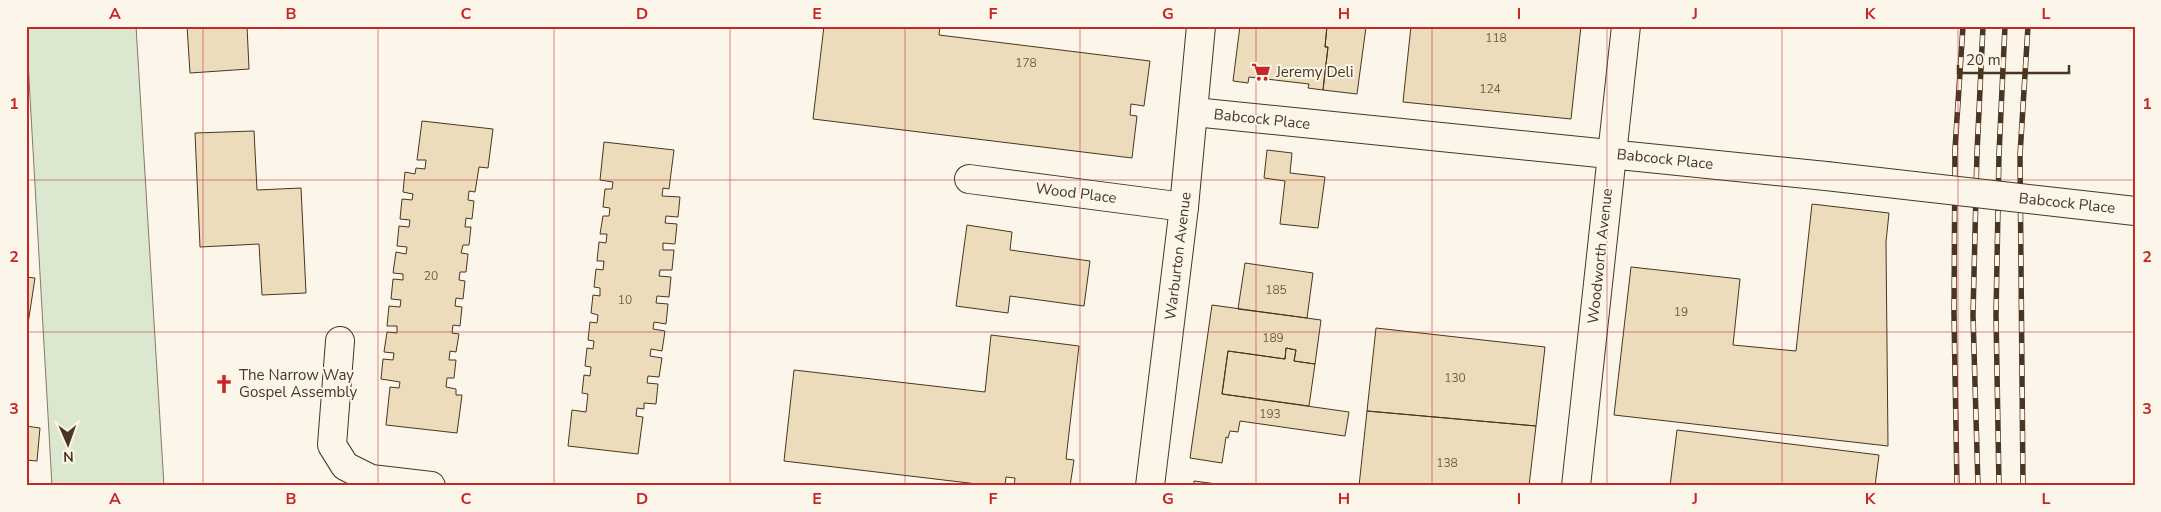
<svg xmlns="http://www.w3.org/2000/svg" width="2161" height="512" font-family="'Nunito Sans',sans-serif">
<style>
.green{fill:#dce7d0;stroke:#887966}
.building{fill:#ecdcbc;stroke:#4a3520}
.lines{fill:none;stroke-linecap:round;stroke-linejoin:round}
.street-casing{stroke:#4a3520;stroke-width:30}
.secondary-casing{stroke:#4a3520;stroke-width:30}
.street{stroke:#fbf6e9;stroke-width:28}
.secondary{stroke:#fbf6e9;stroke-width:28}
.rail-casing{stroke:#4a3520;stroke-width:5.5}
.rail{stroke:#fbf6e9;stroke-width:4;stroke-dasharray:11;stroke-linecap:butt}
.street-bridge-casing{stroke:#4a3520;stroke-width:30;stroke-linecap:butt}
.street-bridge{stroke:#fbf6e9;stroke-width:28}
.grid{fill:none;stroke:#c62828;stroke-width:1;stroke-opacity:0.55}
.labels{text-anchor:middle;stroke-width:4;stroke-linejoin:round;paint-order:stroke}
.number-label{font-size:12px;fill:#725f47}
.poi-label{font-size:15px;fill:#4a3520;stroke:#fbf6e9;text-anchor:start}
.street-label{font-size:15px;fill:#4a3520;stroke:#fbf6e9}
.neatline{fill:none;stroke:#c62828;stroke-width:2}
.grid-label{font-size:16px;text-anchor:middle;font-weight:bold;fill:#c62828}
</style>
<rect width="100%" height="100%" fill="#fbf6e9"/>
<path class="green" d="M26,26h110l28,460h-112z"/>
<path class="building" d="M187,26h60l2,43 -59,4z
M824,26h116l-1,9 211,26 -6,45 -13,-2 -1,11 7,1 -5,42 -319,-39z
M1240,26h87l-2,21h3l-5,43 -15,-2 1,-4 -60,-7 -1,6 -15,-2z
M1327,26l39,1 -9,67 -34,-4 5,-43h-3z
M1411,26h170l-10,93 -168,-17z
M422,121l71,8 -5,39 -9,-1 -4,25 -6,-1 -1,9 6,1 -2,18 -6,-1 -1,9h6l-2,18h-6l-2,8 7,1 -2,18h-6l-1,8 6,1 -2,18 -7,-1 -1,8 7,1 -2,19 -7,-1 -1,8 7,1 -3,18 -6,-1 -1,9h7l-2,18h-7l-1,9 10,2v6h6l-5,38 -71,-8 4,-38 9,1 1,-6 -19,-3 2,-20 10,1 1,-7 -10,-1 3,-20 10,1v-7h-10l2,-20 11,1 1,-7 -10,-1 2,-20 10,1v-6l-10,-1 3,-21 10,2 1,-7 -10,-1 2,-20 10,1 1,-7 -10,-1 2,-20 10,1 1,-6 -10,-2 2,-20 10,2 1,-6 9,1 1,-9h-9z
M254,131l3,59 44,-2 5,105 -44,2 -3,-51 -59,3 -5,-114z
M604,142l70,8 -5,39 -6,-1 -1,8 18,1 -2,20 -12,-1 -1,7 12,1 -2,20 -12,-1v7h11l-2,20h-12l-1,6 12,1 -2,20 -12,-1 -1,7 12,1 -2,20 -12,-2 -1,7 12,2 -3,20 -11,-2 -1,7 12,2 -3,19 -11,-1 -1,7 11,1 -2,20 -12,-1v6l-7,-1 -1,8 7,1 -5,37 -70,-8 4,-36 14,2 2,-18 -6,-1 2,-18 6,1 1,-9 -6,-1 2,-18 6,1 1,-8 -6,-1 2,-18 7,1 1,-8 -7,-2 2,-18 7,1v-8l-6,-1 2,-18 7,1 1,-9h-7l2,-19 7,1 1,-9h-7l3,-18h6l1,-8 -7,-1 2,-18h7l1,-7 -13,-2z
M1267,150l25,3 -2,20 35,4 -7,51 -38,-4 5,-43 -21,-3z
M1812,204l77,9 -3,29 2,204 -274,-31 17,-148 109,12 -7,66 63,6z
M967,225l45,7 -2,18 80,11 -6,45 -74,-10 -2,17 -52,-7z
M1245,263l68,10 -6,45 -69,-9z
M26,277l9,1 -9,59z
M1212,305l109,15 -6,44 -21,-3 2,-11 -10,-2 -1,11 -57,-8 -6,43 127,18 -4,24 -105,-15 -2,11 -8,-1 -2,7 -2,-1 -4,26 -32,-5z
M1376,328l169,19 -9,79 -169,-15z
M991,335l88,11 -13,113 8,1 -4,26h-56l1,-8 -9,-1 -1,9h-11l-210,-25 10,-91 191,22z
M1286,348l10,2 -2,11 21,3 -6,42 -87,-12 6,-43 57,8z
M1367,411l169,15 -7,60h-170z
M26,426l14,2 -3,33 -11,-1z
M1677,430l202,25 -4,31h-205z
M1194,481l38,5h-38z"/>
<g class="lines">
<g class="street-casing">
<path id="street" d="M1194,112l632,64
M969,179l215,28
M340,341l-8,104 13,21 26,13 60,7
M1576,486l50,-460"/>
</g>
<g class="secondary-casing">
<path id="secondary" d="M1150,486l34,-279 17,-181"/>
</g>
<use href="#street" class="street"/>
<use href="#secondary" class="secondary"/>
<g class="rail-casing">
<path id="rail" d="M1957,486l-3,-172 1,-165 8,-123
M1978,486l-5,-171 4,-162 6,-127
M1999,486l-3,-171 3,-161 6,-128
M2023,486l-3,-331 8,-129"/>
</g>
<use href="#rail" class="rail"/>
<g class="street-bridge-casing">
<path id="street-bridge" d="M1826,176l309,35"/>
</g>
<use href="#street-bridge" class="street-bridge"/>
</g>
<path class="grid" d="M203,26v460M378,26v460M554,26v460M730,26v460M905,26v460M1080,26v460M1256,26v460M1432,26v460M1607,26v460M1782,26v460M1958,26v460M26,180h2109M26,332h2109"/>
<defs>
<g id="supermarket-bare" transform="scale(1.5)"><path d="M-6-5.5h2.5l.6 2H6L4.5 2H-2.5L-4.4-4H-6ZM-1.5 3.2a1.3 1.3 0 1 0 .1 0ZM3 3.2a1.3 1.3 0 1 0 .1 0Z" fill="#c62828" stroke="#fbf6e9" stroke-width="2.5" paint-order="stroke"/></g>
<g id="church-bare" transform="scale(1.5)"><path d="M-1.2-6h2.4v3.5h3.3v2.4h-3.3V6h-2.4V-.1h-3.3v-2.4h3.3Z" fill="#c62828" stroke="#fbf6e9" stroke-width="2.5" paint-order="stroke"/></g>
</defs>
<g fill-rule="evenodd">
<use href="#supermarket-bare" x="1261" y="72"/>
<use href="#church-bare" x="224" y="384"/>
</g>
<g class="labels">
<g class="number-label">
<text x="1496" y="42">118</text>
<text x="1026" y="67">178</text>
<text x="1490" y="93">124</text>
<text x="431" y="280">20</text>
<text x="1276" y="294">185</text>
<text x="625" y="304">10</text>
<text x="1681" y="316">19</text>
<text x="1273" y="342">189</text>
<text x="1455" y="382">130</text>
<text x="1270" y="418">193</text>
<text x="1447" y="467">138</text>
</g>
<g class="poi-label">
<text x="1276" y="77">Jeremy Deli</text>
<text x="239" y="380">The Narrow Way<tspan x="239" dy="17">Gospel Assembly</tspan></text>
</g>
<g class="street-label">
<text transform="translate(1262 119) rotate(6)" y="5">Babcock Place</text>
<text transform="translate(1665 159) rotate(6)" y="5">Babcock Place</text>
<text transform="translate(1076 193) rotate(7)" y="5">Wood Place</text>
<text transform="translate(2067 203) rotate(6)" y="5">Babcock Place</text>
<text transform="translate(1178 256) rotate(-83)" y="5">Warburton Avenue</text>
<text transform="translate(1600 256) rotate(-84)" y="5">Woodworth Avenue</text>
</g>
</g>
<rect width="2161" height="512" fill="none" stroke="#fbf6e9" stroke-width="55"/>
<g transform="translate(68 444) rotate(178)" stroke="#fbf6e9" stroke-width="4" paint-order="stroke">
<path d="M0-4L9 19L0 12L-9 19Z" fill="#4a3520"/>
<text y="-8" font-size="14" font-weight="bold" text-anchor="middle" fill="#4a3520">N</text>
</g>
<path d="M1958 65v8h111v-8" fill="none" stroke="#4a3520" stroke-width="2.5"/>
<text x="1966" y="65" font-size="15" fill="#4a3520" stroke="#fbf6e9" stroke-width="4" paint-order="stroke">20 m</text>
<rect x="28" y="28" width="2106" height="456" class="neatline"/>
<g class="grid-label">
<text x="115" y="19">A</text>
<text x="291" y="19">B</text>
<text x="466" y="19">C</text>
<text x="642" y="19">D</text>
<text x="817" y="19">E</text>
<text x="993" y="19">F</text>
<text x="1168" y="19">G</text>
<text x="1344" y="19">H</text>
<text x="1519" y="19">I</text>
<text x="1695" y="19">J</text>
<text x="1870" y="19">K</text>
<text x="2046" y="19">L</text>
<text x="14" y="109">1</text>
<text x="2147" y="109">1</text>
<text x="14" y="262">2</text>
<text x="2147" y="262">2</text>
<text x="14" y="414">3</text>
<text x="2147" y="414">3</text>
<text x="115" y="504">A</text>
<text x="291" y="504">B</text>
<text x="466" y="504">C</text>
<text x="642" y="504">D</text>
<text x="817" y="504">E</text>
<text x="993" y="504">F</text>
<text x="1168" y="504">G</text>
<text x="1344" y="504">H</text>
<text x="1519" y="504">I</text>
<text x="1695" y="504">J</text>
<text x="1870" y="504">K</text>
<text x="2046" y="504">L</text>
</g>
</svg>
